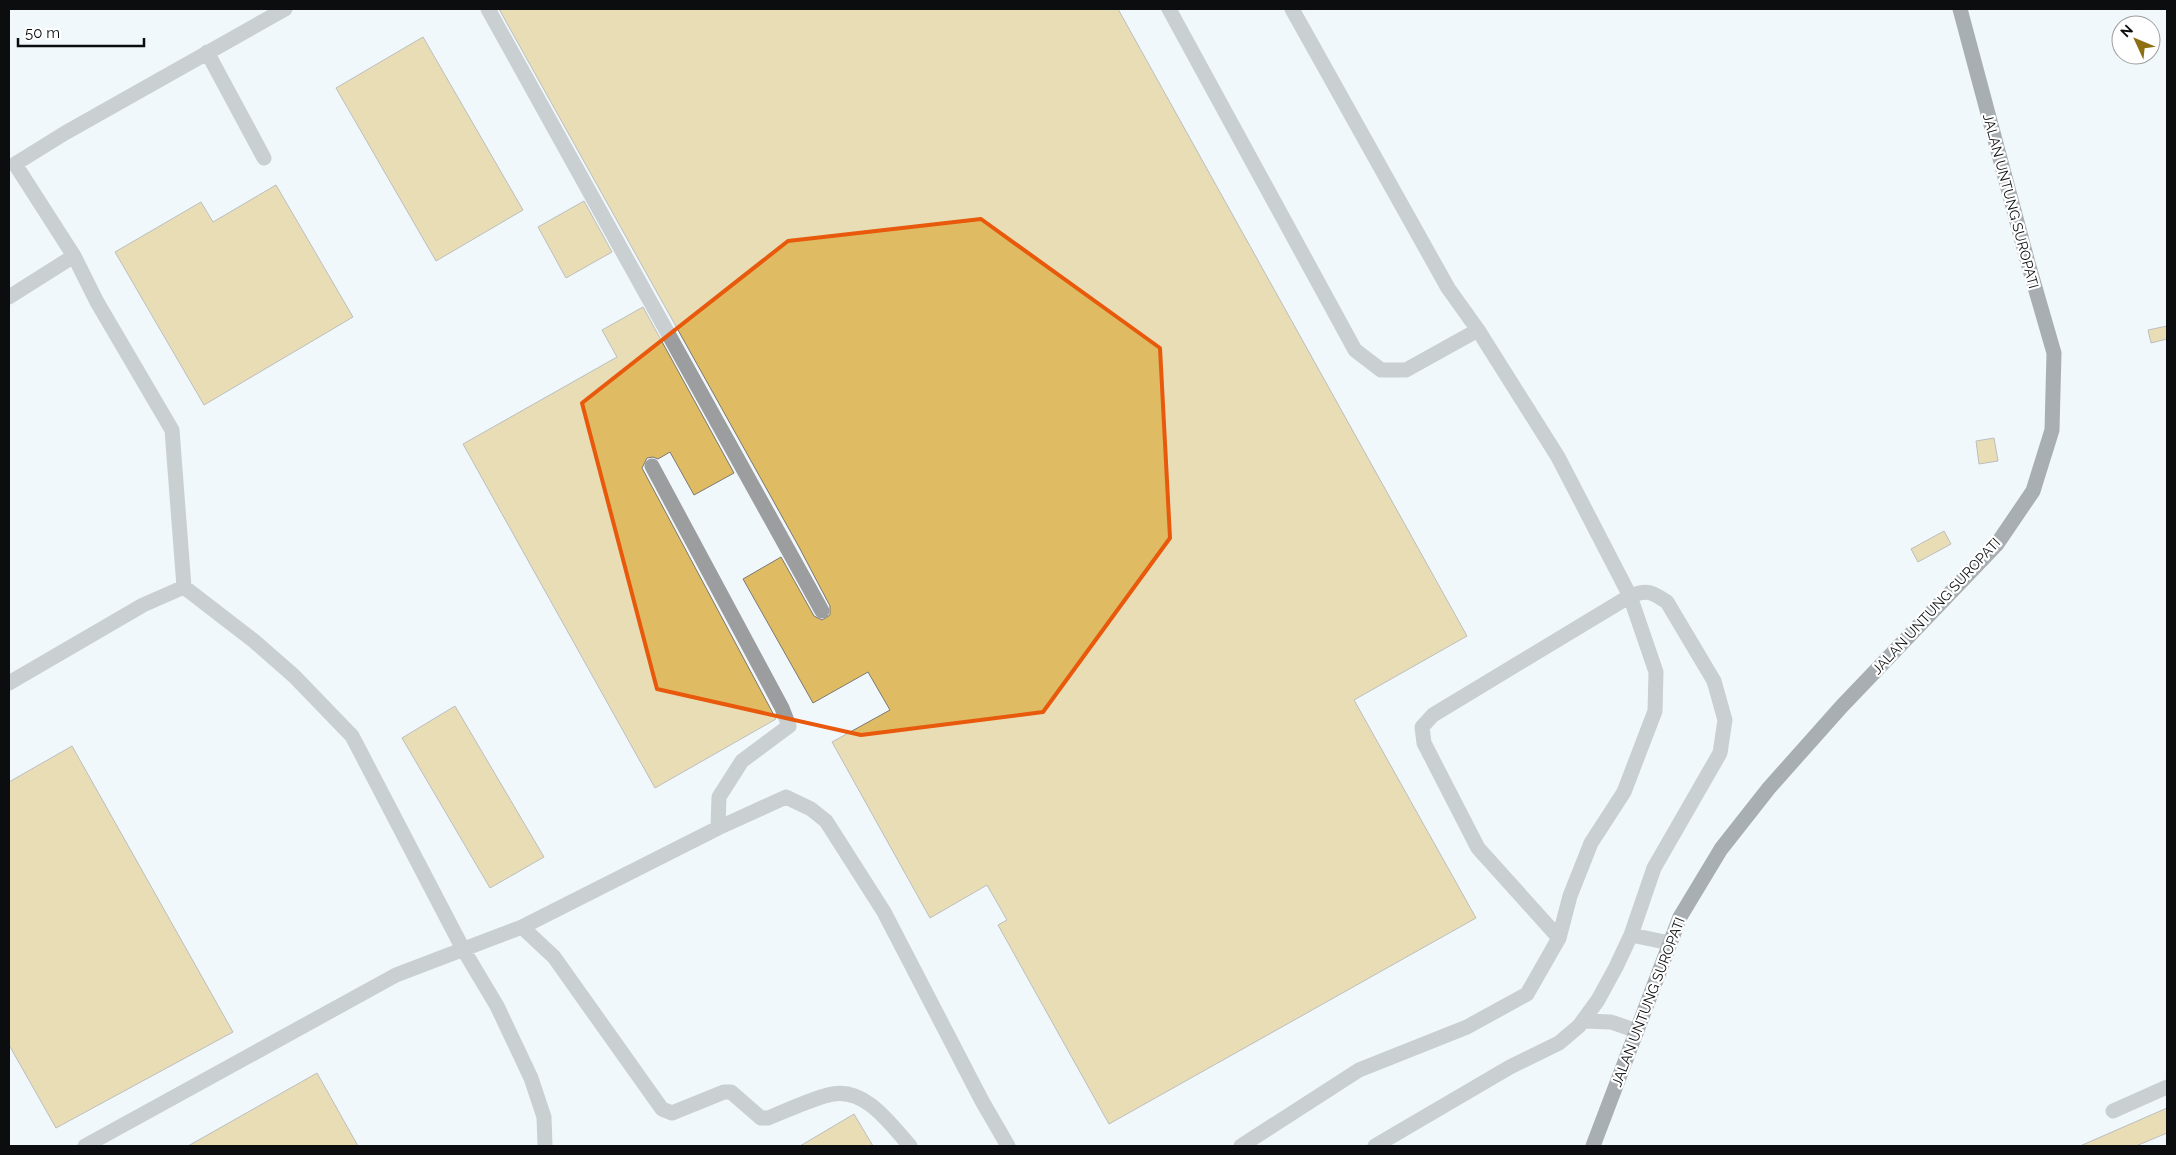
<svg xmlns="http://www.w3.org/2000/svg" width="2176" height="1155" font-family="Raleway,sans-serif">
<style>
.building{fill:#dfbc63;stroke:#7b7872}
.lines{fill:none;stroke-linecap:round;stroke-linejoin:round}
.minor{stroke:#9b9d9f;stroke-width:15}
.major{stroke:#505558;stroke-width:15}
.marked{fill:none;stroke:#e8590c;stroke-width:4;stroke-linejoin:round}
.labels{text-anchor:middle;stroke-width:4.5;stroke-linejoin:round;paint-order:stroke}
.street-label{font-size:14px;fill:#0b0d0e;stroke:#fff}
</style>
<rect width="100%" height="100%" fill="#f1f8fc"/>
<path class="building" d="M499,9h619l349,627 -113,64 122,218 -367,206 -111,-199 9,-5 -20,-35 -57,33 -98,-176 58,-32 -22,-38 -55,31 -70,-124 38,-22 33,59 8,4 8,-5v-9l-31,-59z
M423,37l100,173 -87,51 -100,-173z
M276,185l77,132 -149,88 -89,-153 86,-50 12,20z
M584,201l28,51 -46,26 -28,-51z
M643,307l91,166 -40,22 -24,-43 -12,7 -5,-2 -6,1 -5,10 134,251 -121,69 -192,-344 154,-87 -15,-27z
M2167,326v13l-16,4 -3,-13z
M1994,438l4,23 -19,3 -3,-23z
M1944,531l7,13 -33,18 -7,-13z
M455,706l89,151 -54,31 -88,-150z
M72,746l161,286 -177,96 -47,-83v-263z
M317,1073l41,73h-170z
M2167,1108v25l-31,13h-56z
M854,1114l19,32h-73z"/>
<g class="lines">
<path class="minor" d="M488,9l334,602
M1169,9l186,341 26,20h25l72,-40
M207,52l57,106
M74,256l23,46 75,128 12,157
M9,297l65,-41 -59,-92 50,-31 220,-124
M652,466l130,242 7,18 -47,35 -23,36 -1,31
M9,683l134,-78 41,-18 70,54 40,35 58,60 111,213 34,57 34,72 13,39 1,29
M522,927l196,-99 68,-31 25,12 15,12 58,91 98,189 26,45
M1631,935l39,8
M1584,1021l27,1 26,9
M2113,1111l54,-24
M85,1146l311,-171 126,-48 32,30 108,152 10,4 52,-21h7l30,26h7c18,-7 47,-21 65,-24 33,-6 58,31 77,52
M1241,1146l118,-76 108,-43 60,-33 32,-56 11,-42 21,-53 33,-51 31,-81 1,-39 -26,-76 -72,-139 -80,-127 -30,-42 -156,-279
M1375,1146l135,-79 49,-24 20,-17 19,-26 18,-33 15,-32 23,-67 66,-115 5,-33 -11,-39 -47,-79c-15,-10 -19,-13 -37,-6l-197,119 -11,12 2,16 54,105 81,90"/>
<path class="major" d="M1593,1146l87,-229 41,-68 48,-61 73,-82 155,-162 36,-53 19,-61 2,-77 -26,-90 -68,-254"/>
</g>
<path d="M0 0H2176V1155H0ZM981,219l179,129 10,190 -127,174 -182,23 -204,-46 -75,-286 206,-162z" fill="#f1f8fc" fill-opacity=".55" fill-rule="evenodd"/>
<path class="marked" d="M981,219l179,129 10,190 -127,174 -182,23 -204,-46 -75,-286 206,-162z"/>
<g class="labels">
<g class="street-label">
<text transform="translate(2011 201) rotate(75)" y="5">JALAN UNTUNG SUROPATI</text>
<text transform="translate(1936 606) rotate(-47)" y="5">JALAN UNTUNG SUROPATI</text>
<text transform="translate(1648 1002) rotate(-69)" y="5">JALAN UNTUNG SUROPATI</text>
</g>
</g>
<rect width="2176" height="1155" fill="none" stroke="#0b0d0e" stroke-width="20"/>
<g transform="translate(2136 40) rotate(314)"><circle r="24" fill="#ffffff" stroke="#9d9e9f"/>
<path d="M0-4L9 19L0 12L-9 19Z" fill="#8e7013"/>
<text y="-8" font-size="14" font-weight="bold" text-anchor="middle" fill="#0b0d0e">N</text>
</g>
<path d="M18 38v8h126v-8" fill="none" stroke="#0b0d0e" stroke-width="2.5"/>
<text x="25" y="38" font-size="15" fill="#0b0d0e" stroke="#ffffff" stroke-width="4" paint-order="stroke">50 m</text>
</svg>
